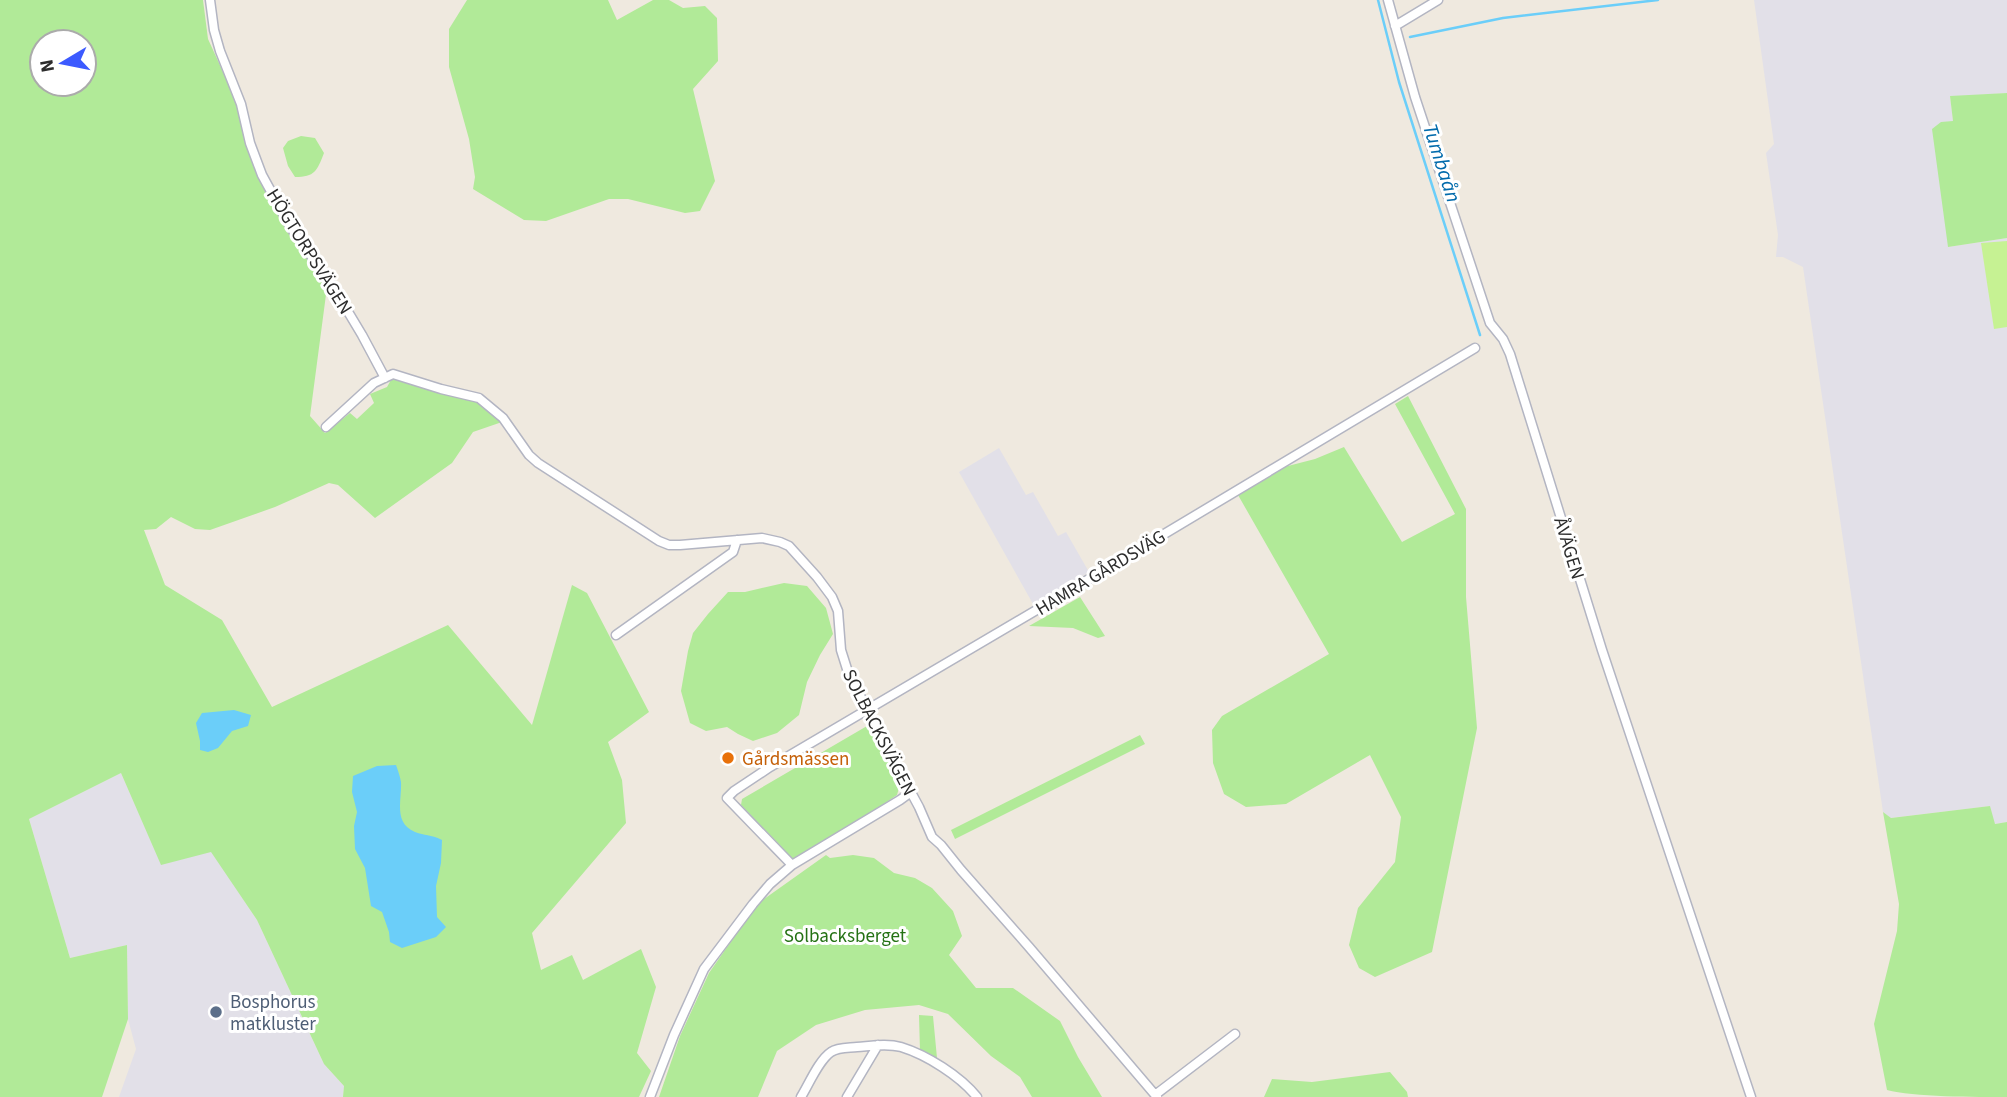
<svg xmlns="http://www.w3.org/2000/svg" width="2007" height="1097" font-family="'Source Sans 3',sans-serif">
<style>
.industrial{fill:#e2e0e8}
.green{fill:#b1ea98;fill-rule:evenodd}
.pitch{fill:#c6f293}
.water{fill:#6bcef9}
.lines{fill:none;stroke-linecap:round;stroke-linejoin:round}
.stream{stroke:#6bcef9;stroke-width:2.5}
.minor-casing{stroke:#b3b5c2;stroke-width:11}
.minor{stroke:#fff;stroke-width:8}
.food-dot{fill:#e8710a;stroke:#fff;stroke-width:2.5}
.service-dot{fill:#5c6f8a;stroke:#fff;stroke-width:2.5}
.labels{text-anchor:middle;stroke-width:6;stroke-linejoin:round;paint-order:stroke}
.street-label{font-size:19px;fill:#2d2d2d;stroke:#fff}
.food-label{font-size:19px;fill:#c56008;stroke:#fff;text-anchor:start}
.park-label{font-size:19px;fill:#257215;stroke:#fff}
.service-label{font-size:19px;fill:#4e5e75;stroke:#fff;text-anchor:start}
.water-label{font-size:21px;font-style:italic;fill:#026bac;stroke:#fff}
</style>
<rect width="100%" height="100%" fill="#efe9df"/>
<path class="industrial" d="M1754,0h253v93l-57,4 3,24 -5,126 59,-9v584l-13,2 -4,-18 -100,12 -7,-6 -80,-545 -20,-10h-7l2,-22 -12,-82 8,-9z
M999,448l27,47 7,-3 25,44 8,-4 23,40 -56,32 -74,-132z
M121,773l40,91 50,-13 46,69 67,144 20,22 -1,11h-224l17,-48 -8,-30 -1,-74 -57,13 -41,-139z"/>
<path class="green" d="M0,0h203l5,39 27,59 9,40 17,42 26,50 40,57 -17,129 15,17 25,-20 7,6 17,-16 -4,-9 17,-7 5,-9 86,23 24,21 -29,10 -21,31 -77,55 -37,-33 -9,-2 -54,24 -65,23 -15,-1 -24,-12 -15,12 -12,1 21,55 57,35 50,87 176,-82 84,100 40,-140 15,8 62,119 -41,30 14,38 4,43 -94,110 9,37 31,-15 11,25 58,-31 15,38 -19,66 14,18 -12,26h-296l1,-11 -20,-22 -67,-144 -46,-68 -50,13 -40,-92 -92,46 41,139 57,-13 1,74 -26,78h-102zM42,42h42v42h-42z
M467,0h141l9,20 36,-20h16l14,8 22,-2 12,12 1,43 -25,28 22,92 -15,30 -15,2 -57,-14h-19l-63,22 -22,-1 -51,-31 2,-12 -6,-38 -20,-72v-38z
M2007,93v145l-59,9 -16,-118 9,-7 12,-1 -3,-25z
M301,136l14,2 9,15c-7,18 -9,24 -29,24l-7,-11 -5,-18 5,-7z
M1408,396l58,113v88l11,131 -45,224 -57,25 -16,-9 -10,-23 9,-37 37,-46 6,-45 -31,-62 -84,49 -40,3 -22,-13 -11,-31 -1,-33 10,-14 107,-62 -91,-159 46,-28 31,-8 29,-12 58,95 53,-28 -60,-110z
M784,583l23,3 19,22 7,26 -13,21 -13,27 -8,33 -22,18 -24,8 -15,-7 -11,-7 -21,4 -16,-8 -9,-32 7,-40 5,-18 15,-19 20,-22h17z
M1080,597l25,39 -7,2 -25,-10 -44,-2z
M867,726l4,4 28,51v7l-2,7 -99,67 -5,-3 -52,-54 1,-6z
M1140,735l5,9 -190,95 -4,-9z
M1990,806l5,18 12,-2v275c-30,0 -95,0 -120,-7l-13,-66 23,-93 2,-27 -16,-92 8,6z
M826,855l4,3 23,-3 21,3 20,15 21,5 17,10 21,23 9,25 -13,19 27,33h37l47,33 18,36 24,40h-70l-12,-20 -29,-21 -43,-42 -29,-9 -54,5 -49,15 -39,26 -19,46h-99l21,-61 29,-63 48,-69z
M919,1015l14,1 4,42 -17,-7z
M1390,1072l17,20 1,5h-144l8,-18 40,3z"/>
<path class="pitch" d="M2007,241v86l-13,2 -13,-86z"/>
<path class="water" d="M234,710l17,5 -3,11 -16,5 -14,17 -10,4 -8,-2v-9l-4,-18 6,-10z
M396,765c2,6 4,11 5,17 1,18 -8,41 14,50 10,4 15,2 27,8l-1,23 -5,23 1,31 9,10 -10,10 -34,11 -12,-6 -1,-10 -7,-20 -11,-6 -6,-38 -10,-19 -1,-23 3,-14 -5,-20 1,-16 24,-10z"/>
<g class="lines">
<path class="stream" d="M1378,0l21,82 81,253
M1410,37l93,-19 155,-18"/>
<g class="minor-casing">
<path id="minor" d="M210,0l4,30 6,21 21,53 9,39 12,32 29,53 41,57 30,50 23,43
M1388,0l27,97 75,226 13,16 7,15 92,296 149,447
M1395,26l43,-26
M326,427l48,-44 19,-9 48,15 38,9 24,20 26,37 9,8 121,78 10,4h11l82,-7 18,4 9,4 28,31 15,20 6,14 3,39 6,19 27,55 45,83 13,30 9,8 20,25 68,77 128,150
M616,635l117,-83 4,-12
M792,865l-65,-67 7,-7 36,-24 314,-185 391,-234
M1155,1095l80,-61
M650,1097l24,-62 30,-66 49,-65 17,-20 22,-19 108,-65 11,-8
M801,1097c8,-13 18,-37 30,-45 7,-5 18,-4 26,-5 14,-1 30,-4 44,0 26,8 59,29 76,50
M847,1097l31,-52"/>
</g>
<use href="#minor" class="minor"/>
</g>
<circle class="food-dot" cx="728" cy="758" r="7"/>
<circle class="service-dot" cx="216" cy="1012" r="7"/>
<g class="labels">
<g class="street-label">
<text transform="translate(310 251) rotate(58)" y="7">HÖGTORPSVÄGEN</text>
<text transform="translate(1570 548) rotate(73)" y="7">ÅVÄGEN</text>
<text transform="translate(1100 572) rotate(-31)" y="7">HAMRA GÅRDSVÄG</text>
<text transform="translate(880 732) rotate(63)" y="7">SOLBACKSVÄGEN</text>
</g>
<g class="food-label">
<text x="742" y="765">Gårdsmässen</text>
</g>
<g class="park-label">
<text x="845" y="942">Solbacksberget</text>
</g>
<g class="service-label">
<text x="230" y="1008">Bosphorus<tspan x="230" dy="22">matkluster</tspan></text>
</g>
<g class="water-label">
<text transform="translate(1442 163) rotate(72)" y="7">Tumbaån</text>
</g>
</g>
<g transform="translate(63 63) rotate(260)"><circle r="33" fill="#ffffff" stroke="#ababab" stroke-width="2"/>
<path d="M0-5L12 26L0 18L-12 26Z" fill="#3c5aff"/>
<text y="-10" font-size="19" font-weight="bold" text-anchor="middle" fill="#2d2d2d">N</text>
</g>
</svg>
